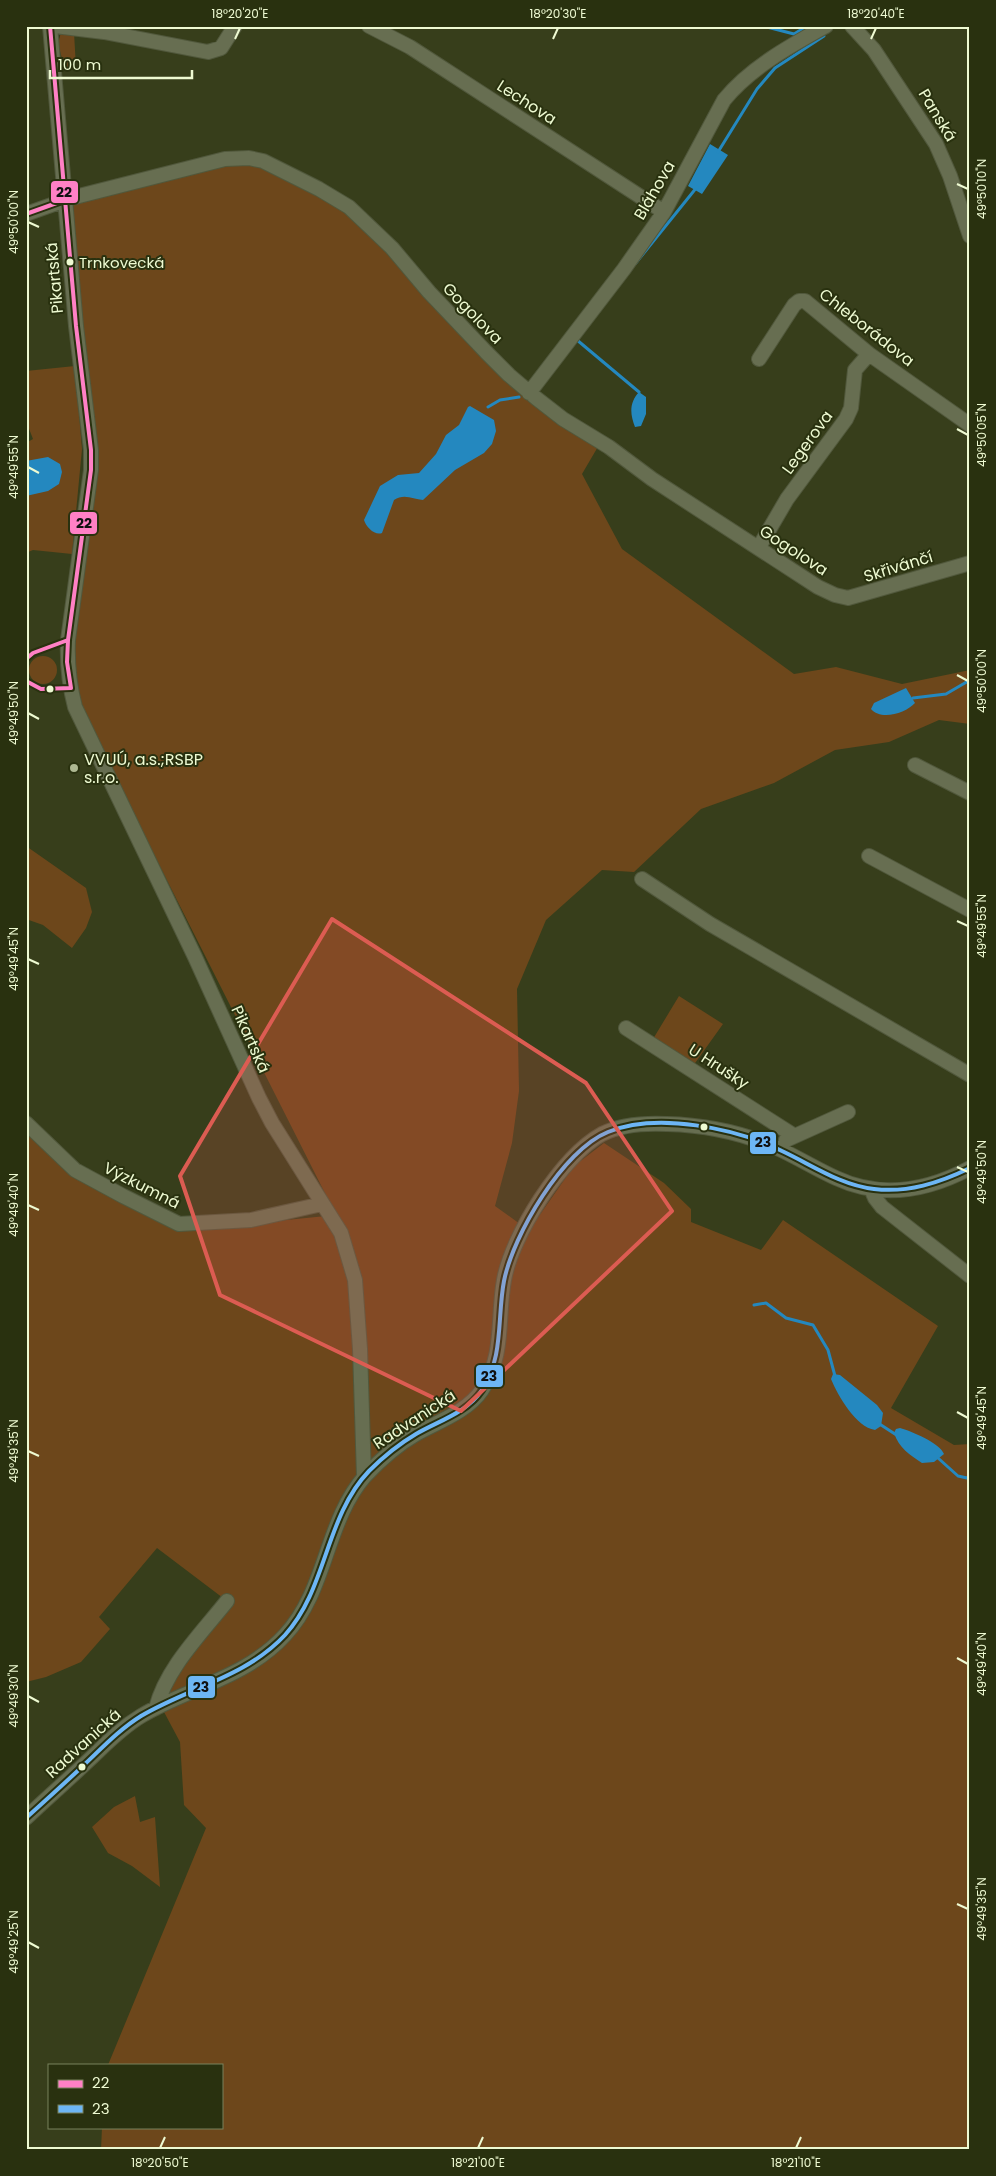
<svg xmlns="http://www.w3.org/2000/svg" width="996" height="2176" font-family="Poppins,sans-serif">
<style>
.green{fill:#6d471b}
.water{fill:#2488bf}
.lines{fill:none;stroke-linecap:round;stroke-linejoin:round}
.stream{stroke:#2488bf;stroke-width:3}
.minor-casing{stroke:#51583c;stroke-width:16}
.minor{stroke:#676e51;stroke-width:14}
.bus-1-casing{stroke:#29310f;stroke-width:8}
.bus-2-casing{stroke:#29310f;stroke-width:8}
.bus-1{stroke:#ff80c5;stroke-width:4}
.bus-2{stroke:#6db6f5;stroke-width:4}
.marked{fill:#dc5c52;fill-opacity:0.2;stroke:#dc5c52;stroke-width:4;stroke-linejoin:round}
.ticks{fill:none;stroke:#eefad2;stroke-width:2}
.bus-dot{fill:#eefad2;stroke:#29310f;stroke-width:2}
.poi-dot{fill:#aeb892;stroke:#29310f;stroke-width:2}
.labels{text-anchor:middle;stroke-width:4;stroke-linejoin:round;paint-order:stroke}
.bus-label{font-size:15px;fill:#eefad2;stroke:#29310f;text-anchor:start}
.street-label{font-size:16px;fill:#eefad2;stroke:#29310f}
.poi-label{font-size:16px;fill:#eefad2;stroke:#29310f;text-anchor:start}
.line-badge{stroke:#29310f;stroke-width:2}
.pale-badge-label{font-size:14px;text-anchor:middle;font-weight:bold;fill:#111}
.neatline{fill:none;stroke:#eefad2;stroke-width:2}
.ticks-label{font-size:12px;text-anchor:middle;fill:#eefad2}
</style>
<rect width="100%" height="100%" fill="#373e1b"/>
<path class="green" d="M61,32h13l2,36 -10,1v-5l-3,-2 -5,-18z
M226,163l42,3 83,46 162,176 45,33 41,24 -17,29 40,75 172,125 42,-7 66,17 68,-14v54l-31,-4 -50,22 -54,8 -61,33 -73,26 -67,63 -32,-2 -56,50 -29,69 2,102 -7,52 -17,63 25,18 12,2 42,-60 30,-23 60,40 27,26v13l70,28 22,-30 155,106 -47,82 63,37 16,-1v706h-869l1,-23h119v-62h-113l98,-237 -22,-23 -4,-63 -24,-45 71,-96 -70,-53 -58,69 11,12 -29,33 -35,15 -20,5v-553l45,43 106,59 159,-16 -254,-503 -11,-60 26,-187 -16,-123 -8,-141z
M75,366l7,83 -10,105 -39,-4 -7,3v-110l7,-4 -7,-18v-50z
M29 670a14 14 0 1 1 28 0a14 14 0 1 1-28 0Z
M26,846l60,42 6,24 -6,16 -14,20 -29,-23 -17,-6z
M679,996l44,28 -30,42 -40,-27z
M135,1796l5,26 15,-5 5,70 -28,-21 -24,-13 -16,-26 22,-20z"/>
<path class="water" d="M710,144l18,11 -26,39 -14,-8z
M639,392l7,5v17l-5,12 -6,1c-5,-13 -6,-24 4,-35z
M470,406l24,14 2,11 -4,13 -8,9 -29,17 -32,30c-10,-1 -19,-7 -29,0l-12,33c-7,3 -16,-6 -18,-13l16,-34 18,-11 21,-2 17,-19 10,-19 13,-10 9,-18z
M48,457l12,7 2,8 -3,12 -11,7 -22,5v-35z
M906,688l9,15c-9,10 -34,18 -44,6l3,-6z
M833,1374l7,1 37,30 6,8 -2,13 -6,4c-19,-3 -37,-34 -44,-51z
M900,1428c11,3 40,15 44,26l-10,8 -12,1c-12,-8 -23,-15 -28,-30l2,-4z"/>
<g class="lines">
<path class="stream" d="M763,26l31,8 13,-8
M718,152l39,-63 18,-21 49,-32
M635,264l62,-77
M577,340l62,52
M488,407l12,-7 19,-3
M913,698l33,-4 24,-14
M754,1305l12,-2 20,15 27,7 15,25 7,26
M878,1423l20,13
M938,1458l20,18 9,2 3,-3"/>
<g class="minor-casing">
<path id="minor" d="M50,26l26,300 15,124v20l-23,170c-1,23 1,44 7,67l120,250 64,141 13,25 69,110 14,47 5,69 4,128
M55,26l49,6 104,20 13,-4 14,-22
M369,26l41,21 254,165
M852,26l22,24 62,94 14,32 20,60
M26,214l45,-16 154,-39 24,-1 14,3 56,28 30,18 43,41 37,44 57,60 23,23 27,23 27,21 46,28 43,32 166,108 17,8 13,3 122,-35
M759,359l35,-54 5,-4h6l64,53 101,71
M529,393l95,-124 40,-57 60,-112c26,-32 66,-54 102,-74
M759,547l28,-48 59,-80 5,-11 4,-38 14,-16
M915,765l55,28
M869,856l101,54
M642,879l68,45 260,151
M626,1028l167,107
M26,1123l49,47 48,26 56,28 72,-4 71,-16
M786,1140l62,-28
M872,1191l3,7 7,9 88,69
M156,1708c11,-41 45,-74 71,-107
M26,1818c21,-20 43,-39 64,-59 16,-15 31,-31 51,-43 47,-28 105,-38 144,-81 42,-45 40,-113 80,-159 15,-16 32,-31 51,-42 23,-13 51,-22 66,-44 23,-36 15,-71 22,-110 8,-45 57,-123 98,-146 20,-10 44,-11 65,-10 38,1 76,9 110,24 20,9 39,21 59,30 45,21 91,13 134,-10"/>
</g>
<use href="#minor" class="minor"/>
<g class="bus-1-casing">
<path id="bus-1" d="M50,26l26,300 15,124v20l-23,170 -1,22 4,26
M26,214l39,-14
M26,659l7,-6 35,-13
M26,681l15,8 30,-1"/>
</g>
<g class="bus-2-casing">
<path id="bus-2" d="M26,1818c20,-18 40,-36 59,-54 18,-17 35,-35 56,-48 47,-28 105,-39 144,-81 42,-46 40,-118 84,-164 14,-14 30,-27 47,-37 22,-13 51,-21 66,-44 22,-33 15,-73 22,-109 9,-46 59,-131 104,-149 49,-20 128,-4 174,19 30,14 58,34 92,38 34,4 65,-6 96,-21"/>
</g>
<use href="#bus-1" class="bus-1"/>
<use href="#bus-2" class="bus-2"/>
</g>
<path class="marked" d="M332,919l254,164 86,128 -211,200 -241,-116 -40,-119z"/>
<path class="ticks" d="M235,39l5,-11M553,39l5,-11M871,39l5,-11M957,184l11,5M28,222l11,5M957,429l11,6M28,467l11,6M957,675l11,6M28,713l11,6M957,921l11,5M28,959l11,5M957,1167l11,5M28,1205l11,5M957,1412l11,6M28,1451l11,5M957,1658l11,6M28,1696l11,6M957,1904l11,5M28,1942l11,6M160,2148l5,-11M478,2148l5,-11M796,2148l5,-11"/>
<g class="bus-dot">
<circle cx="70" cy="262" r="4.5"/>
<circle cx="50" cy="689" r="4.5"/>
<circle cx="704" cy="1127" r="4.5"/>
<circle cx="82" cy="1767" r="4.5"/>
</g>
<circle class="poi-dot" cx="74" cy="768" r="5"/>
<g class="labels">
<g class="bus-label">
<text x="79" y="268">Trnkovecká</text>
</g>
<g class="street-label">
<text transform="translate(527 102) rotate(33)" y="6">Lechova</text>
<text transform="translate(938 115) rotate(59)" y="6">Panská</text>
<text transform="translate(654 190) rotate(-60)" y="6">Bláhova</text>
<text transform="translate(54 278) rotate(-95)" y="6">Pikartská</text>
<text transform="translate(473 313) rotate(46)" y="6">Gogolova</text>
<text transform="translate(867 327) rotate(38)" y="6">Chleborádova</text>
<text transform="translate(807 442) rotate(-54)" y="6">Legerova</text>
<text transform="translate(794 550) rotate(33)" y="6">Gogolova</text>
<text transform="translate(898 566) rotate(-17)" y="6">Skřivánčí</text>
<text transform="translate(251 1039) rotate(66)" y="6">Pikartská</text>
<text transform="translate(719 1066) rotate(33)" y="6">U Hrušky</text>
<text transform="translate(142 1185) rotate(27)" y="6">Výzkumná</text>
<text transform="translate(414 1419) rotate(-33)" y="6">Radvanická</text>
<text transform="translate(83 1743) rotate(-42)" y="6">Radvanická</text>
</g>
<g class="poi-label">
<text x="84" y="765">VVUÚ, a.s.;RSBP<tspan x="84" dy="18">s.r.o.</tspan></text>
</g>
</g>
<g class="line-badge">
<rect x="50" y="180" width="29" height="24" rx="5" fill="#ff80c5"/>
<rect x="69" y="511" width="29" height="24" rx="5" fill="#ff80c5"/>
<rect x="749" y="1131" width="28" height="24" rx="5" fill="#6db6f5"/>
<rect x="475" y="1364" width="29" height="24" rx="5" fill="#6db6f5"/>
<rect x="187" y="1675" width="29" height="24" rx="5" fill="#6db6f5"/>
</g>
<g class="pale-badge-label">
<text x="64" y="197">22</text>
<text x="84" y="528">22</text>
<text x="763" y="1147">23</text>
<text x="489" y="1381">23</text>
<text x="201" y="1692">23</text>
</g>
<rect width="996" height="2176" fill="none" stroke="#29310f" stroke-width="55"/>
<rect x="48" y="2064" width="175" height="65" fill="#29310f" stroke="#78815d"/>
<rect x="58" y="2080" width="25" height="8" fill="#ff80c5" stroke="#78815d"/>
<text x="92" y="2088" font-size="15" fill="#eefad2">22</text>
<rect x="58" y="2105" width="25" height="8" fill="#6db6f5" stroke="#78815d"/>
<text x="92" y="2114" font-size="15" fill="#eefad2">23</text>
<path d="M50 70v8h142v-8" fill="none" stroke="#eefad2" stroke-width="2.5"/>
<text x="58" y="70" font-size="15" fill="#eefad2" stroke="#29310f" stroke-width="4" paint-order="stroke">100 m</text>
<rect x="28" y="28" width="940" height="2120" class="neatline"/>
<g class="ticks-label">
<text x="240" y="18">18°20'20"E</text>
<text x="558" y="18">18°20'30"E</text>
<text x="876" y="18">18°20'40"E</text>
<text transform="translate(982 189) rotate(-90)" y="4">49°50'10"N</text>
<text transform="translate(14 222) rotate(-90)" y="4">49°50'00"N</text>
<text transform="translate(982 435) rotate(-90)" y="4">49°50'05"N</text>
<text transform="translate(14 467) rotate(-90)" y="4">49°49'55"N</text>
<text transform="translate(982 681) rotate(-90)" y="4">49°50'00"N</text>
<text transform="translate(14 713) rotate(-90)" y="4">49°49'50"N</text>
<text transform="translate(982 926) rotate(-90)" y="4">49°49'55"N</text>
<text transform="translate(14 959) rotate(-90)" y="4">49°49'45"N</text>
<text transform="translate(982 1172) rotate(-90)" y="4">49°49'50"N</text>
<text transform="translate(14 1205) rotate(-90)" y="4">49°49'40"N</text>
<text transform="translate(982 1418) rotate(-90)" y="4">49°49'45"N</text>
<text transform="translate(14 1451) rotate(-90)" y="4">49°49'35"N</text>
<text transform="translate(982 1664) rotate(-90)" y="4">49°49'40"N</text>
<text transform="translate(14 1696) rotate(-90)" y="4">49°49'30"N</text>
<text transform="translate(982 1909) rotate(-90)" y="4">49°49'35"N</text>
<text transform="translate(14 1942) rotate(-90)" y="4">49°49'25"N</text>
<text x="160" y="2167">18°20'50"E</text>
<text x="478" y="2167">18°21'00"E</text>
<text x="796" y="2167">18°21'10"E</text>
</g>
</svg>
